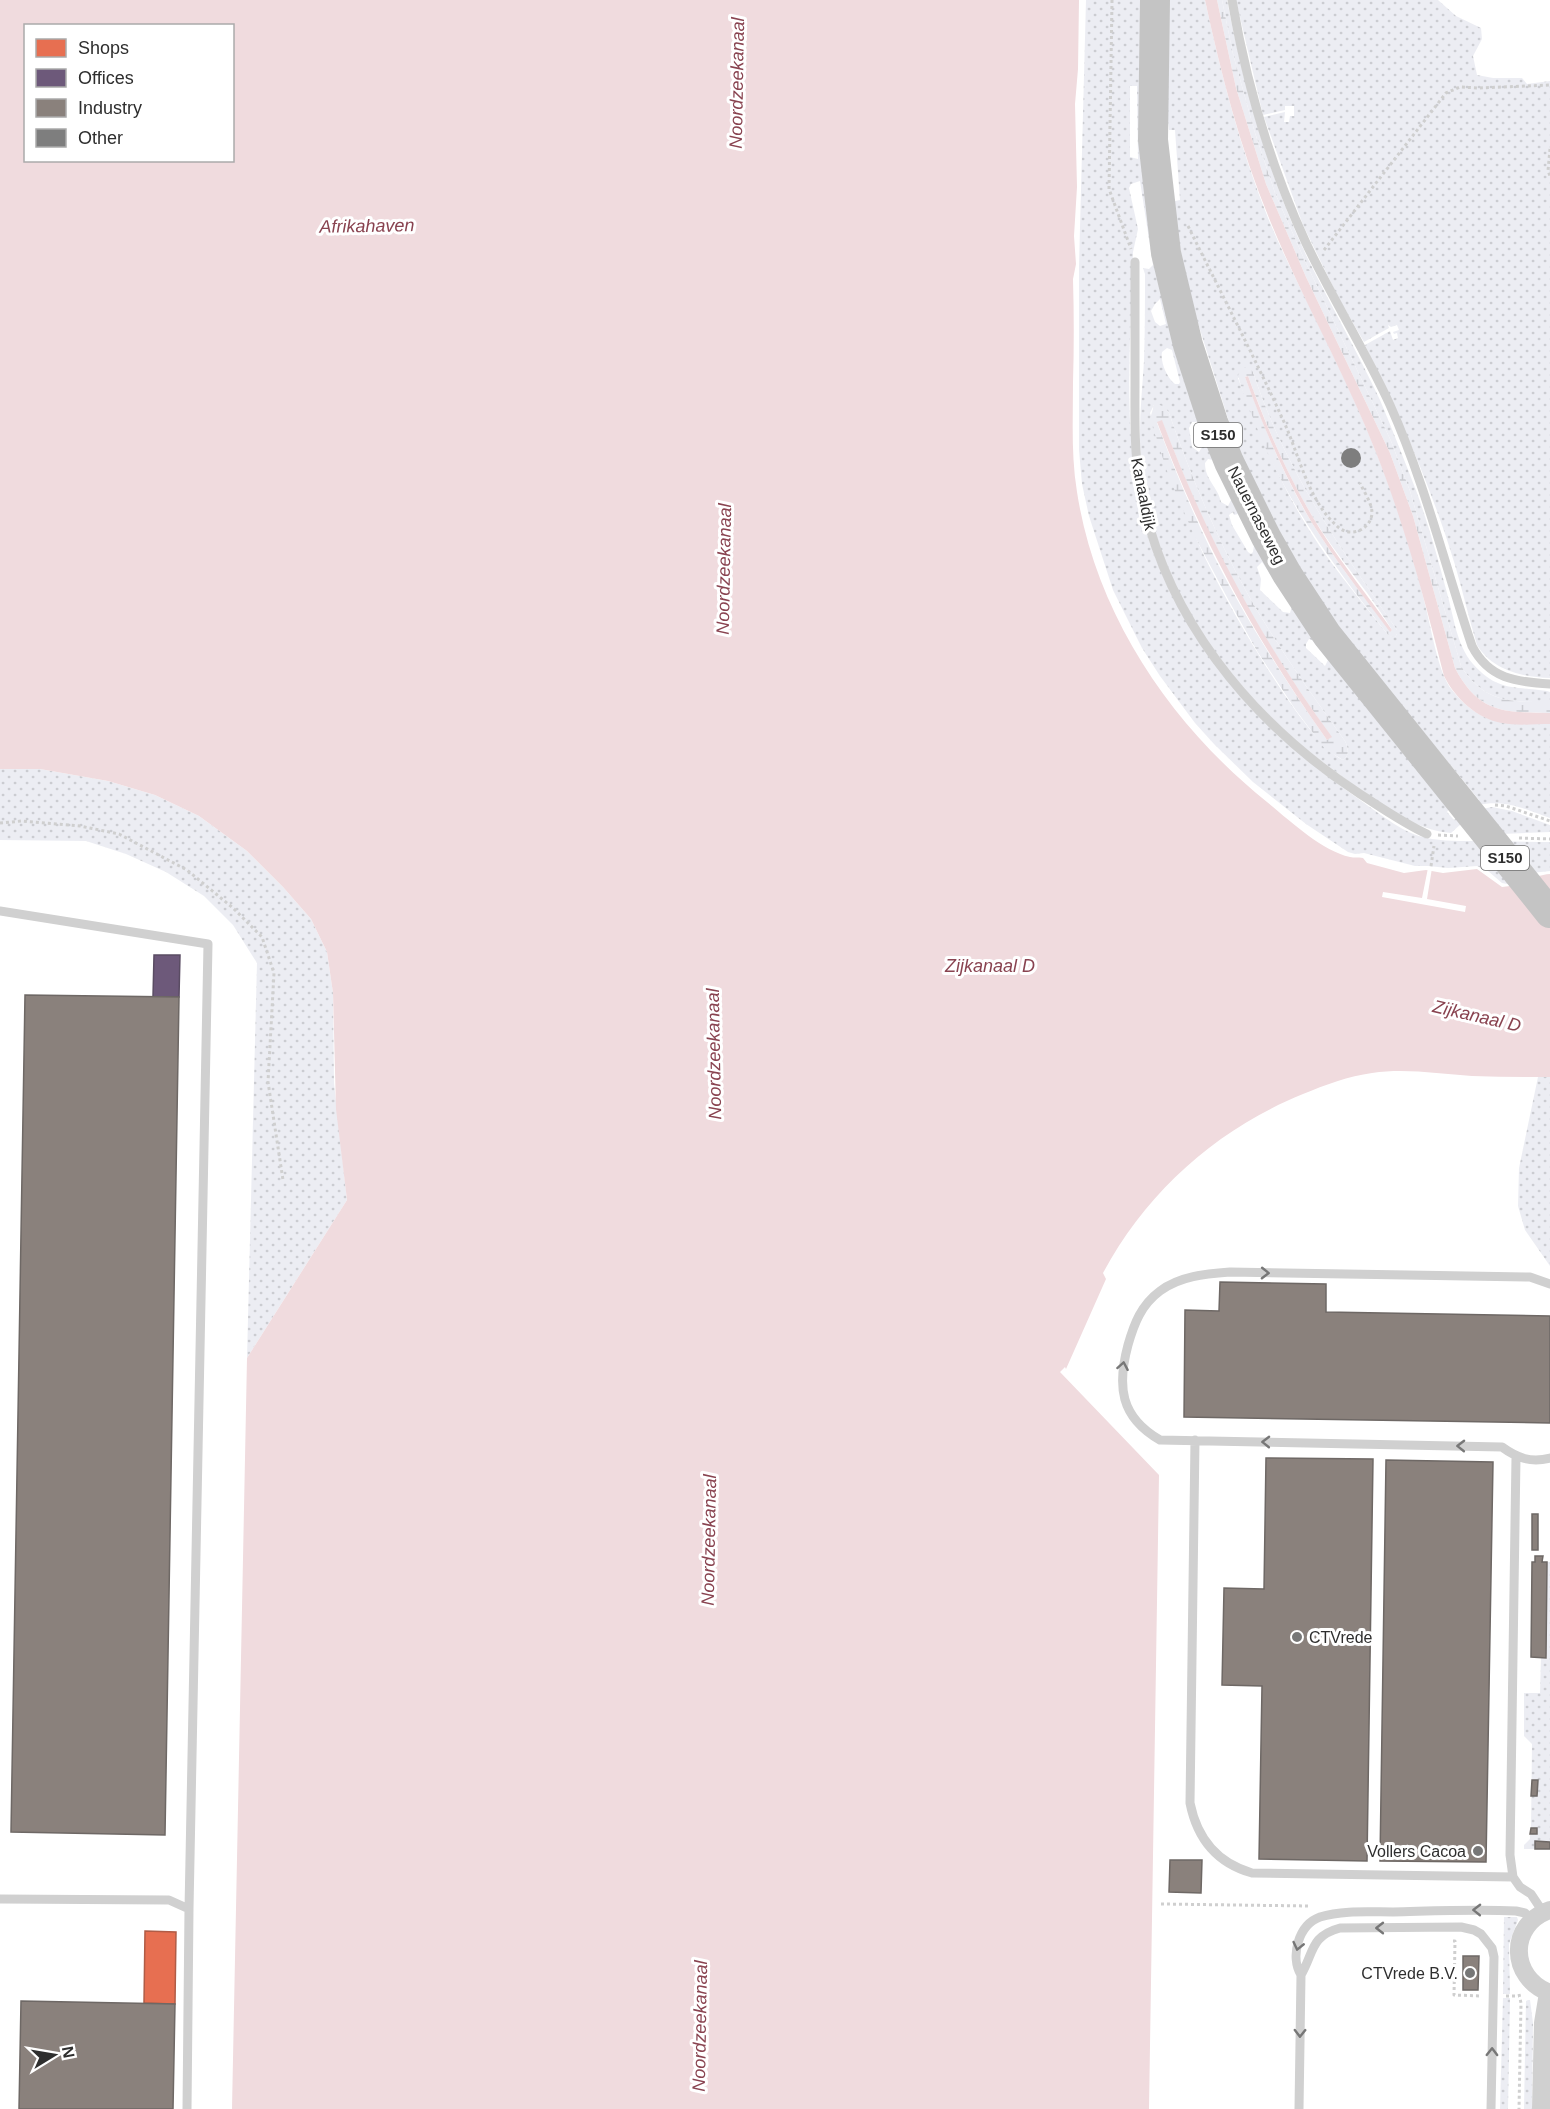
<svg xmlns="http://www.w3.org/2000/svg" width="1550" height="2109" font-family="Arial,sans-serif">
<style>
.grass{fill:url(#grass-dots);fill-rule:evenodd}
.wetland{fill:url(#wetland-marsh);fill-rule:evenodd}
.water{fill:#f0dbde;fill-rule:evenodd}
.pier{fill:#fff}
.shops{fill:#e76f51;stroke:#b05c46;stroke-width:1.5}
.offices{fill:#6d597a;stroke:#5a4c63;stroke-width:1.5}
.industry{fill:#8a817c;stroke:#6e6865;stroke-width:1.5}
.building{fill:#7e7e7e}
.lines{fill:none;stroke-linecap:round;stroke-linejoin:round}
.path{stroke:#cfcfcf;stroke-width:3;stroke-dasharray:3 3;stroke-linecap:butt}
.lane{stroke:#d0d0d0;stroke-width:9}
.street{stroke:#d0d0d0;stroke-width:18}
.primary{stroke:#c4c4c4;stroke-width:30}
.oneway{stroke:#777}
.poi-dot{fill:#777;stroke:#fff;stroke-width:2}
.labels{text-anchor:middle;stroke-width:6;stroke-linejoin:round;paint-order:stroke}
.shield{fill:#fff;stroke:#6d6d6d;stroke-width:1.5}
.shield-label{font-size:15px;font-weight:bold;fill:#2e2e2e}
.street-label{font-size:16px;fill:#2e2e2e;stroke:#fff}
.poi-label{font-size:16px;fill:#2e2e2e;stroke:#fff;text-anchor:end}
.water-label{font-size:18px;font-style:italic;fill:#894350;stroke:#fff}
</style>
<defs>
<pattern id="grass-dots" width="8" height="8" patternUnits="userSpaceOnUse" patternTransform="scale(1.5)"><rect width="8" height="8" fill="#ecedf3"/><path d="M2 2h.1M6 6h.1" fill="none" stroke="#cbccd1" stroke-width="1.8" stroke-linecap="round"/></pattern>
<pattern id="wetland-marsh" width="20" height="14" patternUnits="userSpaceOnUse" patternTransform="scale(1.5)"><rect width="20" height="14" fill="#ecedf3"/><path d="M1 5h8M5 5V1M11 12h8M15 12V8" fill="none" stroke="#cbccd1"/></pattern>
</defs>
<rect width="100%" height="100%" fill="#fff"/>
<path class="grass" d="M1086,0h55l60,417 248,392 -2,3 7,8 3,-2 5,5 -11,10c-45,-4 -84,-39 -119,-64 -99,-72 -180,-184 -191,-308 -3,-34 1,-67 3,-100 1,-29 1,-58 1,-87l-2,-6 6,1 4,-4 -13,-84 -9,3 -2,4 9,41 -5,23c-2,82 -10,168 6,249 25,124 114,223 214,294 19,13 44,34 66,41 17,5 36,5 54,5 26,0 51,1 77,1v29l-18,2 -25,11 -5,-1 -14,-12 -11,-5 -29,2 -20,-2h-13l-51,-13 -9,1 -7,-2 -42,-28 -53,-42 -39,-38 -19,-21 -35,-47 -18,-28 -29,-58 -24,-74 -7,-32 -3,-34v-184zM1130,86h7l1,73 -8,-2zM1160,299l6,25 -6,2 -5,-4 -4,-11 4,-7zM1167,348l5,2 8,32 -1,2h-4c-8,-6 -15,-22 -13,-32zM1154,405l10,2 5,6c21,61 46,121 77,178 29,52 64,101 99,150 3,6 5,15 -2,19 -39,-16 -132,-183 -149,-227 -16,-39 -29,-80 -44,-120zM1192,422h5l8,20 -6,10 -7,-5 -3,-19zM1208,459l5,1 18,40 -3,6 -7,-4c-3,-15 -16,-22 -16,-39zM1233,512l1,3 4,-1 16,31 -1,7 -2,2 -3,-2 -16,-27 -3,-10zM1262,562l30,44 -2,7 -7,-1 -23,-22 1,-11 -4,-12zM1309,639l3,1 16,20 -3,6 -19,-18v-4z
M1163,0h42c16,74 35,148 63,218 19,46 43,90 64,135 22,45 42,91 59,138 13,37 25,75 34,113 6,23 13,69 27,86 30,37 55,34 98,34v94c-26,-9 -44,-19 -72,-13l-1,-2 2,-3 -159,-195 -77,-139 -47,-149 -12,-31 -13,-84 9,-2 -5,-70h-6l-1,-9zM1253,372c31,96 87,176 144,258v4l-2,3 -6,-1c-32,-40 -65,-79 -90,-123 -25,-43 -43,-88 -61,-135z
M1222,0h5c17,88 41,173 79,255 24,49 51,96 74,145 13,31 25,62 37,93 12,33 21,66 30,100 7,24 9,51 26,71 25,28 42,22 74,27l3,1v10c-39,0 -66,1 -89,-36l-51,-175 -19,-50 -86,-180 -30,-68 -20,-60 -22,-79z
M1236,0h202l18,16 25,12 1,11 -9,17 4,19 16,3h29l5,6 23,-3v597c-28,-1 -58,-8 -73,-33 -8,-26 -14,-53 -22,-80 -23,-76 -55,-149 -90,-220l25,-14 3,9 5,-2 -1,-5 -3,1 -1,-2 6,-2 -2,-5 -6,2 -3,-2 1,3 -25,14 -26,-45 -35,-72 -39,-108 21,-5 -1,10h5l1,-6h4v-10h-9v4l-22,5z
M0,769h40l68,12 47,14 44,21 48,35 36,36 28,32 16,33 6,41 1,90 13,117 -100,158 10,-395 -24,-38 -29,-29 -38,-24 -40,-18 -40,-13 -86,-1z
M1492,807l20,4 38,14v7l-48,2 -20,-25z
M1538,1077h12v189l-25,-36 -7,-24 1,-38z
M1547,1562h3v280l-15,-1v8h-11v-4l6,-6v-5h7v-6h-6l1,-84 -8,-8v-43h16l1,-35 5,-1z
M1504,1917h13l1,3 -9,24 1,50h-7z
M1503,1998h7l-2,111h-8z
M1528,2000h2l3,23 -1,86h-8l2,-108z"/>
<path class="wetland" d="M1217,0h5l11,54 22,79 20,60 30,68 86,180 19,50 51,175c23,37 50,36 89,36v11c-46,-1 -71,1 -95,-45l-42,-152 -23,-63 -84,-176 -40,-93 -30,-96z
M1243,368h6l4,4c31,96 87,176 144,258v4l-2,3 -6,-1c-53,-67 -103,-133 -134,-213 -6,-16 -13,-31 -17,-48zM1248,376c20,54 43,109 75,157 22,33 49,63 69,97l-2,1c-27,-35 -54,-70 -78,-108 -28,-46 -48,-96 -67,-146z
M1157,404l8,3 4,6c21,61 46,121 77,178 29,52 64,101 99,150 3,6 5,15 -2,19l-18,-11 -30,-40 -38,-58 -28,-50 -35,-66 -25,-58 -19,-58 4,-14zM1162,421c21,53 42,105 69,156 29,56 64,108 100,160l-4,3c-33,-47 -65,-95 -93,-146 -31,-55 -55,-113 -77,-171z"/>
<path class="water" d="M0,0h1079l-1,69 -3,35 2,83 -3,49 2,28 -3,15c1,35 1,69 0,104 0,36 -2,73 4,109 19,123 94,233 190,310 22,18 55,49 83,55 4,1 8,0 13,1l4,5 37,10 22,-3 17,3 34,-4 25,18c17,-1 31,-12 48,-13v203c-26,0 -52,0 -78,-1 -33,-2 -66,-8 -100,-3 -23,3 -47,12 -69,21 -86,35 -156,97 -200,179l3,6 -40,90 -1,-2 -5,5 99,103 -10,634h-917l15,-751 100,-158 -11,-91 -3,-116 -6,-41 -16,-33 -28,-32 -36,-36 -48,-35 -44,-21 -47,-14 -68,-12h-40zM26,26h206v134h-206z
M1205,0h12l19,88 30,96 40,93 84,176 23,63 42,152c24,46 49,44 95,45v11c-16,0 -33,2 -48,-1 -25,-4 -47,-25 -58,-47 -19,-76 -40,-153 -69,-226 -31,-79 -74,-153 -106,-232 -29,-70 -48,-144 -64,-218z
M1248,376c19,53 42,105 72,153 22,35 48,67 72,101l-2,2c-27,-36 -54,-71 -78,-109 -27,-46 -49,-96 -67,-146z
M1162,420c43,114 98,219 170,317l-5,3c-72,-101 -126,-201 -170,-318z"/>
<path class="pier" d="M1428,868h4l-5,31 39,7 -1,6 -83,-15 1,-5 39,6z"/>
<path class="shops" d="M145,1931l31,1 -1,72 -31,-1z"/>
<path class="offices" d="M154,955h26l-1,42h-26z"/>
<path class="industry" d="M25,995l154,2 -14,838 -154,-3z
M1220,1282l106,2v28l224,4v107l-366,-6 1,-107 34,1z
M1266,1458l107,1 -6,402 -108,-2 3,-173 -40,-1 2,-97 40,1z
M1386,1460l107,2 -7,400 -106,-1z
M1532,1514h6v36h-6z
M1535,1556h8l-1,6h5l-1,96 -15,-1 1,-95h3z
M1532,1780h6l-1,16h-6z
M1531,1828h6v6h-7z
M1535,1841l15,1v7h-15z
M1170,1860h32l-1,33 -32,-1z
M1463,1956h16l-1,34h-15z
M21,2001l154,3 -2,105h-154z"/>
<path class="building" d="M1341 458a10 10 0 1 1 20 0a10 10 0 1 1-20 0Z"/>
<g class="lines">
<path class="path" d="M1112,0l-3,189 22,60
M1550,149l-2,22 2,5
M1188,226c32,65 66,130 96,196 16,35 24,79 54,105 12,11 33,3 34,-14 0,-10 -8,-21 -12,-30
M1324,250l122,-157 14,-6 18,1 72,-3
M1495,805l11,1 44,15
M0,823l22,-2 58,5 39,8 68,36 46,38 29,29 12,36 -6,109 15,98
M1438,835l20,1
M1519,838l31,1
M1431,866l3,-20
M1161,1904l148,2
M1453,1941h2l-1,54 27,1
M1519,1994l2,9 -2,106
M1506,1996h13"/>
<path class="lane" d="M1232,0c14,82 39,167 74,243 26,55 59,107 84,162 35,78 55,161 82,241 17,33 44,36 78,38
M1135,262c0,39 0,79 0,118 0,34 -1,67 4,100 21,133 111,242 221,314 22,14 43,29 67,40
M0,911l208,33 -19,965 -20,-9 -169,-1
M1550,1284l-20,-7 -300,-5c-25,2 -50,4 -70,19 -19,14 -26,33 -32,54 -11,41 -8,72 32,95l342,7c15,11 29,16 48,11
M1195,1440l-5,363c7,35 27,60 62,70l261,4
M1516,1457l-6,398 3,22 7,10 11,7 12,18
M1301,1975c-11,-18 -3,-50 19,-58 22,-7 49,-5 73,-5 41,-1 82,-3 123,-1l9,2 7,7
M187,2109l2,-200
M1299,2109l2,-134c13,-22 9,-39 39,-47l121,-1 13,3 7,4 11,14 2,9 -3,152"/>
<path class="street" d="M1550,1910c-42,14 -41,68 0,83
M1541,2109l2,-86 5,-30"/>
<path class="primary" d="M1155,0l-2,140 13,113 22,92 25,77 16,40 37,75 21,37 40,61 223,278"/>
</g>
<defs><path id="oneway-chevron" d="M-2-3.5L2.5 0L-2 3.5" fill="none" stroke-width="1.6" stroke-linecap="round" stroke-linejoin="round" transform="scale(1.5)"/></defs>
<g class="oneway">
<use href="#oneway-chevron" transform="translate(1265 1273) rotate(1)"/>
<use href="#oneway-chevron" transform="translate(1123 1366) rotate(-80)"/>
<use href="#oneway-chevron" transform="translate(1266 1442) rotate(-179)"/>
<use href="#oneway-chevron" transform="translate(1461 1446) rotate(-179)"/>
<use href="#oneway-chevron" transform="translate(1477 1910) rotate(-179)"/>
<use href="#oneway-chevron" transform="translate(1380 1928) rotate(-180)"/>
<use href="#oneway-chevron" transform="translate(1298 1946) rotate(103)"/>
<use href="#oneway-chevron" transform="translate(1300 2033) rotate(91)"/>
<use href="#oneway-chevron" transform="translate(1492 2052) rotate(-89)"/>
</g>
<g class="poi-dot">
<circle cx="1297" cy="1637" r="6"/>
<circle cx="1478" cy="1851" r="6"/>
<circle cx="1470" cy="1973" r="6"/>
</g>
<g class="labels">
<g class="shield">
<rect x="1194" y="423" width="48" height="24" rx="4.5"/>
<rect x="1481" y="846" width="48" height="24" rx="4.5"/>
</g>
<g class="shield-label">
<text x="1218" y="440">S150</text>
<text x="1505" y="863">S150</text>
</g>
<g class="street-label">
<text transform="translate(1144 494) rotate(79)" y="6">Kanaaldijk</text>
<text transform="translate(1257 515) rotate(63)" y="6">Nauernaseweg</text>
</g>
<g class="poi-label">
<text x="1309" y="1643" text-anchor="start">CTVrede</text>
<text x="1466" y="1857">Vollers Cacoa</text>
<text x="1458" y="1979">CTVrede B.V.</text>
</g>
<g class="water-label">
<text transform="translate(737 83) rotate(-89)" y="6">Noordzeekanaal</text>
<text transform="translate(367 226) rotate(-1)" y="6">Afrikahaven</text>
<text transform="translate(724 569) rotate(-89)" y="6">Noordzeekanaal</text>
<text x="990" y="972">Zijkanaal D</text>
<text transform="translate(1477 1016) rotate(13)" y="6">Zijkanaal D</text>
<text transform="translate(714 1054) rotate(-91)" y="6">Noordzeekanaal</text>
<text transform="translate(709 1540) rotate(-89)" y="6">Noordzeekanaal</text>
<text transform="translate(700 2026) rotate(-89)" y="6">Noordzeekanaal</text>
</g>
</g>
<rect x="24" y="24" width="210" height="138" fill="#ffffff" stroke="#ababab" stroke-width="1.5"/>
<rect x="36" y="39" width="30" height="18" fill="#e76f51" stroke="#ababab" stroke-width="1.5"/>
<text x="78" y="54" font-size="18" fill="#2e2e2e">Shops</text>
<rect x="36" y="69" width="30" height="18" fill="#6d597a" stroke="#ababab" stroke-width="1.5"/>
<text x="78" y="84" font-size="18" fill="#2e2e2e">Offices</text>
<rect x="36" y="99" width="30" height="18" fill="#8a817c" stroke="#ababab" stroke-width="1.5"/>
<text x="78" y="114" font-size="18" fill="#2e2e2e">Industry</text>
<rect x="36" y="129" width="30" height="18" fill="#7e7e7e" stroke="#ababab" stroke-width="1.5"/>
<text x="78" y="144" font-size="18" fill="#2e2e2e">Other</text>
<g transform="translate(54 2055) rotate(79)" stroke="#ffffff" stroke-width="4.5" paint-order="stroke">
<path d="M0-4.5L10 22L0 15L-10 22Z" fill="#2e2e2e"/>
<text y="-9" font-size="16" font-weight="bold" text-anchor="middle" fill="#2e2e2e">N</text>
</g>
</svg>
